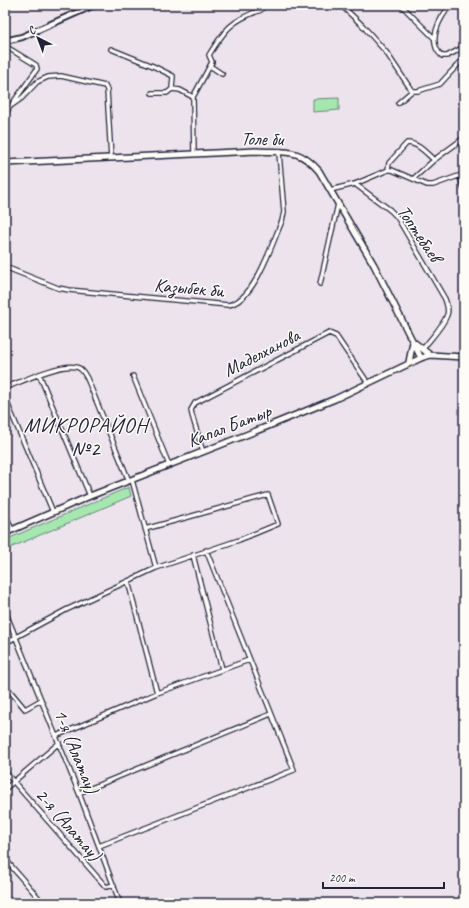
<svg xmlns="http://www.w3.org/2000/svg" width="469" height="908" font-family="Caveat,sans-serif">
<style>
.green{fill:#a6e7b0;stroke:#648476}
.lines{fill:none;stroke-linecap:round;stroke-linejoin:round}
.minor-casing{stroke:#22223b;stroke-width:6}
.tertiary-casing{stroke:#22223b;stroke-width:8}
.secondary-casing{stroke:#22223b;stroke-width:8}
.minor{stroke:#fdfcf7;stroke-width:3.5}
.tertiary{stroke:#fdfcf7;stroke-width:4.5}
.secondary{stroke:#fdfcf7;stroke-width:5}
.labels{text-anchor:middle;stroke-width:3;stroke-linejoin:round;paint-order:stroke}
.street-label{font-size:19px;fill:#22223b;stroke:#fdfcf7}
.quarter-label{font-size:21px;letter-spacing:1px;fill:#22223b;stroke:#fdfcf7}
</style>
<rect width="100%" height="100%" fill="#ece3ed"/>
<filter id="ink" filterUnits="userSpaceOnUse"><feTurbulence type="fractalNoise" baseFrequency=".025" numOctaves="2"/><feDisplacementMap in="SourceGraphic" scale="8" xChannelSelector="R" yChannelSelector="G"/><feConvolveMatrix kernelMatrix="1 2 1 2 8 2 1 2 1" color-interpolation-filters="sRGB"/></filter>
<g filter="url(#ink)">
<path class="green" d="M339,98v12l-26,2v-13z
M129,487l2,9 -126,54v-10z"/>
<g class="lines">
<g class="minor-casing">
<path id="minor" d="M341,5l21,20 24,27 26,39
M401,5l33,33
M451,5c-11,12 -25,37 -9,51h5l17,-9
M5,46l31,19 1,4 -32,45
M111,49l42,17 20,10 -1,13
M210,66l12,8
M152,93h15l5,-4 8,1 13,7
M398,103l14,-12h6l22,-7 24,-26
M12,105l10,-7 15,-16 11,-5 13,-1 44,10 2,4 4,68
M194,154l-1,-57 19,-35 -3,-7c16,-26 23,-35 52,-45l3,-5
M388,170l1,-7 18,-20c11,0 19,10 27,17
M460,176l4,13
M413,179l21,-19 30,-22
M355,184l35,26 7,7 48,82c2,6 4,11 2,16 -5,13 -17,24 -24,34
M330,190l25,-6 33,-14h4l35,15h6l31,-11
M5,267l53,21 11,2 159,15c27,-4 44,-62 54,-84l2,-9 -5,-59
M320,284l18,-80
M39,374l51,122
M133,376l36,89
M5,388c15,-6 59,-27 74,-20 5,3 8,10 10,15l40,98
M5,398l48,114
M203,452l-11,-37 -1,-5 4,-7 130,-68 4,-2 7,3 32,47
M132,480l24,88
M5,513l7,17
M193,555l29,114
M128,581l29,112
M5,611l74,182 41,110
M5,643l61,-33 90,-42 83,-28 39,-16 -10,-29 -123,34
M5,685l20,24 16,-9
M56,736l101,-43 92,-33
M5,772l101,115 8,-2
M5,789l54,-46
M79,793l192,-79
M99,846l195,-76 -88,-220
M5,859l38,44"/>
</g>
<g class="tertiary-casing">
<path id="tertiary" d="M5,41l17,-4 72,-32"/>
</g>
<g class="secondary-casing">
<path id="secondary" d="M5,163l251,-12c30,2 42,-4 63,20l55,94 47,93
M415,343l15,12
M409,362l4,-20
M5,533l85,-37 176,-69 69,-28 86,-41 9,-3 34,2"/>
</g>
<use href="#minor" class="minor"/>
<use href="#tertiary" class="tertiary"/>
<use href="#secondary" class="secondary"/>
</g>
</g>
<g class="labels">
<g class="street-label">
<text transform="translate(262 138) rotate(1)" y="7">Толе би</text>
<text transform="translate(420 233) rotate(56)" y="7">Топтебаев</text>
<text transform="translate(189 287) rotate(5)" y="7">Казыбек би</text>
<text transform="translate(261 352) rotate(-27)" y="7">Маделханова</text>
<text transform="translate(229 425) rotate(-21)" y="7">Капал Батыр</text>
<text transform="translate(77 751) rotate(68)" y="7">1-я (Алатау)</text>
<text transform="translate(69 824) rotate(49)" y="7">2-я (Алатау)</text>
</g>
<g class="quarter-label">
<text x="86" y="432">МИКРОРАЙОН<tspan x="86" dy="24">№2</tspan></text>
</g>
</g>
<rect width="469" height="908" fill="none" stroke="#fdfcf7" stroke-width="20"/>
<rect x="10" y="10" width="449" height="888" fill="none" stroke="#22223b" stroke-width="1.5" filter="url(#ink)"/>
<g transform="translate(38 38) rotate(318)" stroke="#fdfcf7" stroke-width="3" paint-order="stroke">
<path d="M0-3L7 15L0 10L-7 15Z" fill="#22223b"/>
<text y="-6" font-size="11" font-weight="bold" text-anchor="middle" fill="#22223b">С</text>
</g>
<path d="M323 882v6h121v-6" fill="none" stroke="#22223b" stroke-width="2"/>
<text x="329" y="882" font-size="12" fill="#22223b" stroke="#fdfcf7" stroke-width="3" paint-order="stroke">200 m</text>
</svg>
